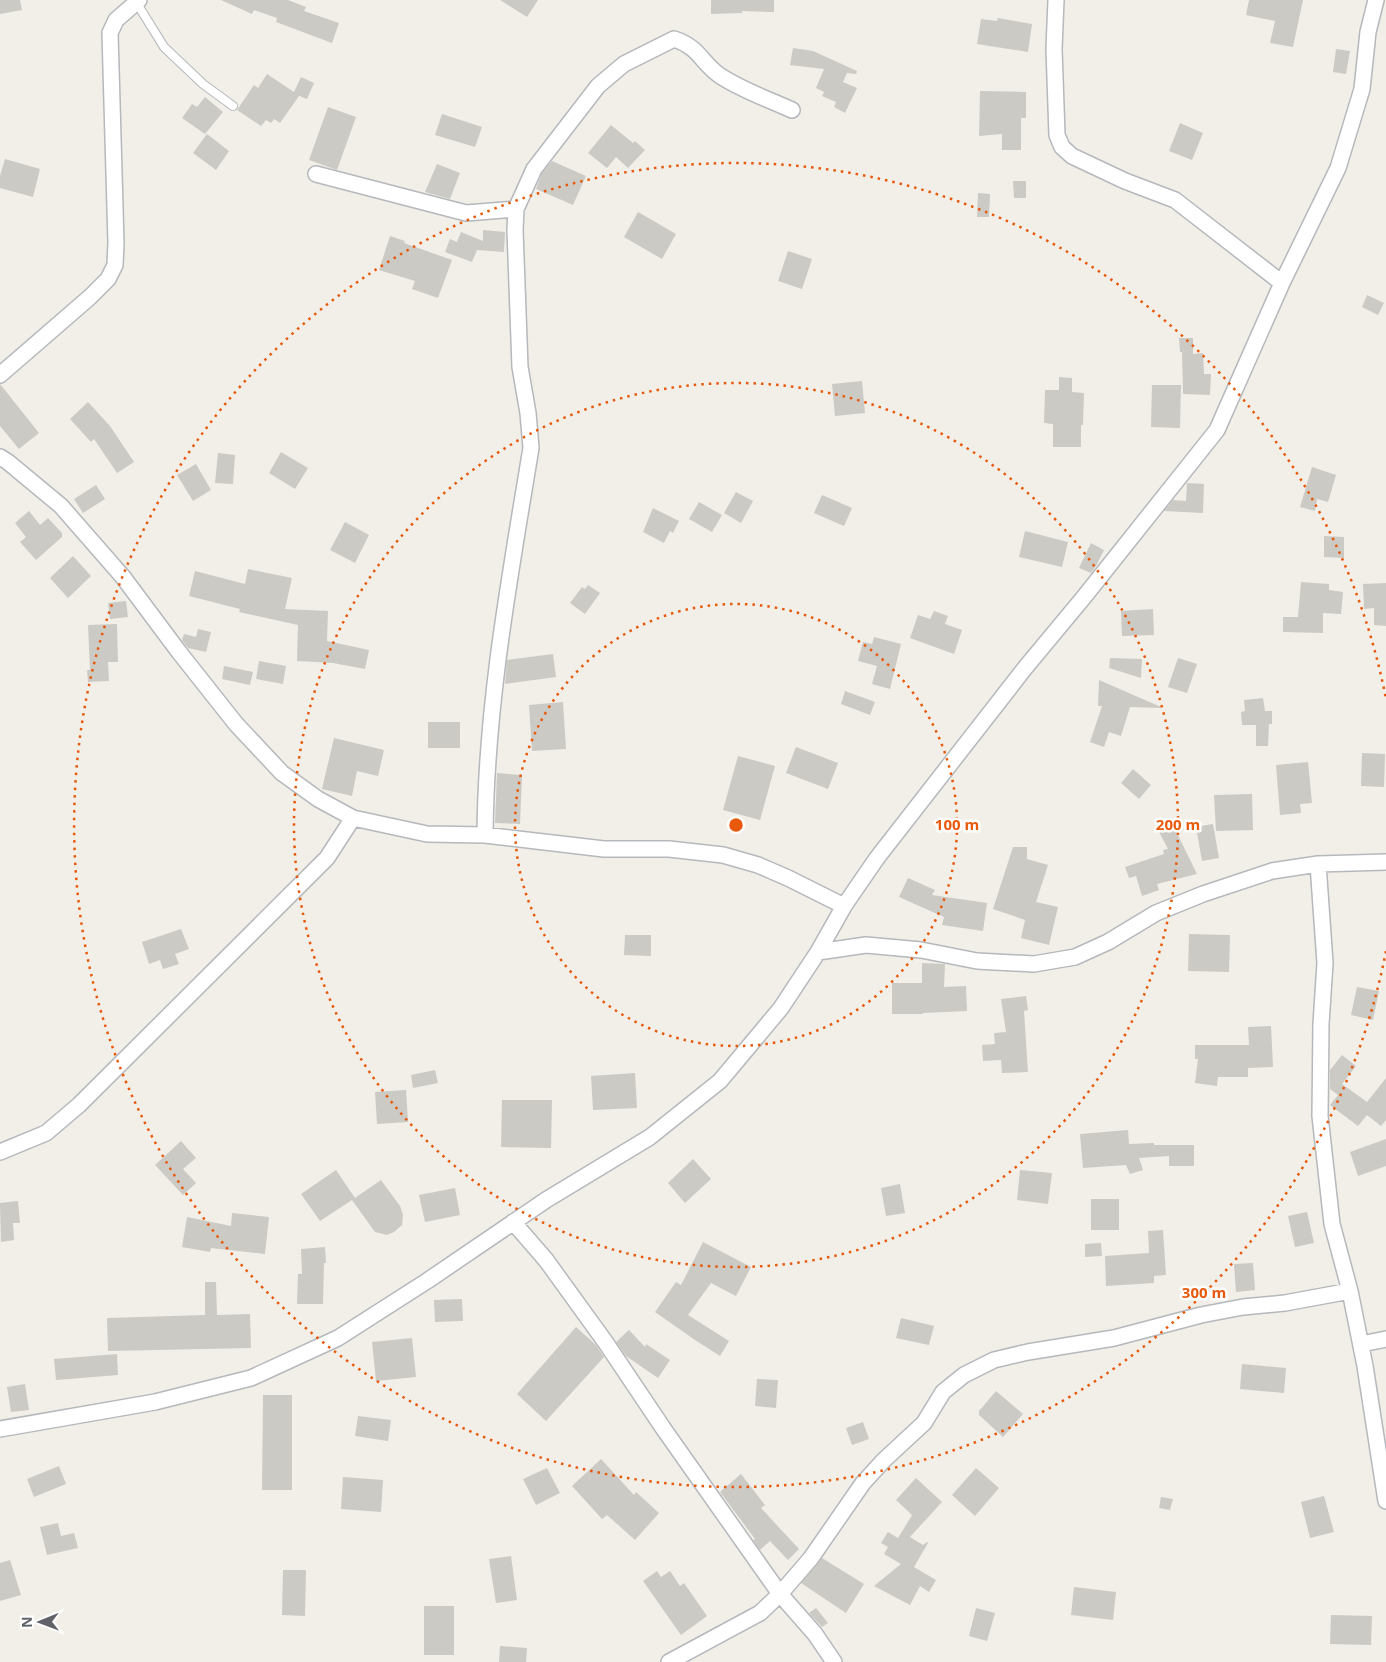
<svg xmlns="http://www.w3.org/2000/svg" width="1386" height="1662" font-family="'Open Sans',sans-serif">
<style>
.building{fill:#cccac5}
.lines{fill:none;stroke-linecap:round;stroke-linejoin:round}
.service-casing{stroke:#b5b8bc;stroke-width:10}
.minor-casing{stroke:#b5b8bc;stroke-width:18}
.service{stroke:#fff;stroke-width:8}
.minor{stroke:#fff;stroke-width:15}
.ring{fill:none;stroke:#e8590c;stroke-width:2.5;stroke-dasharray:2.5 5}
.centre{fill:#e8590c;stroke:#fff;stroke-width:2.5}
.ring-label{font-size:15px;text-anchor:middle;font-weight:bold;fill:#e8590c;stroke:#fff;stroke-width:5;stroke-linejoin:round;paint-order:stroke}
</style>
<rect width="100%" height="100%" fill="#f1efe8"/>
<path class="building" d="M0,0h20l2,10 -22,4z
M221,0h67l18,7 -2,4 35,12 -7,20 -56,-21 1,-4 -23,-8 -2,4z
M500,0h38l-11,17z
M711,0h63v12l-32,-1v2l-31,1z
M1249,0h54l-10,47 -23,-4 5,-22 -29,-6z
M998,18l34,6 -4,28 -51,-8 4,-25 16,2z
M793,48l20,3 44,20 -1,3 -9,-1 -4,9 14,6 -12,25 -11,-6 2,-5 -14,-6 2,-4 -8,-4 8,-19 -34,-4z
M1336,49l14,2 -4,23 -13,-2z
M267,74l27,18 7,-15 13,6 -7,16 -10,-4 2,1 -19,27 -6,-4 -3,4 -5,-3 -5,6 -24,-16 17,-25 4,3z
M980,91l46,1v26h-5v32h-19v-16l-23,2z
M205,97l18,15 -18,22 -23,-16 10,-14 5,3z
M328,107l28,10 -19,53 -28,-10z
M442,114l40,13 -7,20 -40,-12z
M1180,123l23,10 -11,27 -23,-9z
M611,125l22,18 2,-2 10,9 -17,18 -12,-11 -9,11 -19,-15z
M207,134l22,17 -13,19 -23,-17z
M5,159l35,10 -7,28 -33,-9v-12z
M552,161l34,15 -13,29 -37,-16 6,-16z
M437,164l23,9 -10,26 -25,-7z
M1013,181h13v17h-12z
M978,193l12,1 -1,23h-12z
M638,212l38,22 -14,25 -38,-22z
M483,230l22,2 -1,20 -27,-2 -5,12 -27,-10 5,-13 7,3 4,-10 22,9z
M390,236l15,5 -1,2 48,17 -14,38 -26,-9 3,-8 -36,-11z
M788,251l24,8 -10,30 -24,-8z
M1367,295l17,8 -6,12 -16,-8z
M1179,338h14v16l10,-1 1,21h7l-1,21 -27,-1 -1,-42h-2z
M1059,377l13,1v14l12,1 -1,32h-2v22h-28v-23l-9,-1 1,-33h14z
M862,381l3,32 -30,3 -3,-32z
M0,384l39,49 -20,16 -19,-23z
M1152,385h29l-1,43 -29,-1z
M88,402l22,24 24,36 -17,11 -23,-34 -3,3 -21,-23z
M281,452l27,16 -13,21 -26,-16z
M218,453l17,2 -2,29 -18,-1z
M196,464l15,26 -18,11 -16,-26z
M1312,467l24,8 -8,27 -11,-3 -2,12 -15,-4z
M1187,483l17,1 -1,29 -39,-2 9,-11 13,1z
M96,485l9,14 -22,14 -9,-14z
M736,492l17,9 -12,22 -17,-10z
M822,495l30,13 -8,18 -30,-13z
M699,502l23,13 -10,17 -23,-13z
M653,508l26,13 -6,12 -3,-2 -6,12 -21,-11z
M29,511l11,14 8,-7 14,15v4l-26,23 -16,-18 6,-5 -11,-14z
M345,522l24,13 -14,28 -25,-13z
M1025,531l43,11 -6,25 -43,-10z
M1324,536l20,1v21l-20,-1z
M1091,543l13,7 -8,16 -5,7 -12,-5z
M73,556l18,20 -23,22 -18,-20z
M248,569l44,9 -7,31 43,2 -1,30 42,9 -4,19 -32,-6 -36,-2 1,-36 -59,-13 1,-3 -51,-13 6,-25 50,13z
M1301,582l28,2v6l14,2 -2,22 -18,-1v20l-40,-1v-15h15z
M1386,583v43l-12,-1v-17l-10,1 -1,-25z
M588,585l12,8 -15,21 -15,-11 12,-16 3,2z
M126,601l2,16 -18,2 -2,-16z
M1153,609l1,26 -32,1 -1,-25z
M934,611l14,5 -3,8 17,6 -8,24 -44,-16 8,-23 12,4z
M117,624l1,38h-10l1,19 -21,1 -1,-12h3l-2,-45z
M198,629l13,3 -5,20 -18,-4 -6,-8 2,-6 12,3z
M874,637l27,7 -11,45 -18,-5 5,-18 -19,-5 5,-19 9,2z
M553,654l3,23 -51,7 2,-24z
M1110,658l32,1 -1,19 -32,-10z
M1178,658l19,6 -10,29 -19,-6z
M259,661l27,5 -3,18 -27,-5z
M224,666l29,6 -3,13 -28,-6z
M1099,680l62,27v1l-31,-1 -9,29 -12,-4 -5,15 -14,-5 12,-36h-4z
M845,691l30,11 -5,13 -29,-11z
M1263,698l2,13h7v13h-3l-1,22h-12v-21h-14l-1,-13 4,-1 -1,-11z
M563,702l3,47 -34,2 -3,-46z
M428,722h32v26h-32z
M334,738l50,12 -6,26 -21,-5 -5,25 -30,-7z
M796,747l42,16 -10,26 -42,-16z
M1362,753l23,1 -1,33 -23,-1z
M738,756l37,10 -15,54 -37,-10z
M1308,762l4,41 -12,1 1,9 -21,2 -4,-50z
M1133,769l18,16 -12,14 -18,-16z
M497,773l25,2 -2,49 -25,-1z
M1252,794l1,36 -37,1 -2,-36z
M1171,821l26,53 -40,10 2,6 -17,6 -6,-20 -7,2 -4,-11 39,-13 -1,-4 5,-1 -11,-21z
M1213,824l6,34 -17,3 -6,-34z
M1013,847h14v12l21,6 -12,37 22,5 -9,38 -28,-7 4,-18 -32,-11z
M908,878l27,12 -3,5 55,8 -4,28 -41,-6 2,-8 -45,-20z
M181,929l8,20 -14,5 4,10 -16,5 -3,-9 -11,4 -7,-22z
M1189,934l41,1 -1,37 -41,-1z
M625,935h26v21l-27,-1z
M922,963l23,1 -1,23 22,-1 1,25 -44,2v1h-31v-31h30z
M1357,987l22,4 -6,29 -22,-5z
M1026,996l2,14 -4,1 4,61 -26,1 -1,-13 -18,1 -1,-16 13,-1 -1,-11 12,-1 -5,-33z
M1271,1026l2,41 -25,1v9h-30l-1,9 -22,-3 3,-24h-3v-14h54l-1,-18z
M1342,1055l14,11 -14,18 25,18 19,-24v42l-5,6 -14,-11 -9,11 -28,-21 8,-10 -8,-6v-19z
M435,1070l3,13 -25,5 -2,-13z
M635,1073l2,35 -44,2 -2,-34z
M406,1090l2,32 -31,2 -2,-32z
M502,1100h50l-1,48 -50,-1z
M1128,1130l1,14 25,-1v2h40v21h-25v-10l-30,2 4,12 -13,4 -4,-9 -43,3 -3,-34z
M1386,1139v27l-28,10 -8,-24z
M181,1141l15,17 -13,11 13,14 -13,12 -28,-30z
M693,1159l18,20 -26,24 -17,-20z
M336,1170l19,28 -35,23 -19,-27z
M1020,1170l32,3 -4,31 -31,-4z
M381,1180l19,26 3,9 -1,10 -8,7 -7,3 -12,-3 -23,-32z
M900,1184l5,29 -19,3 -5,-28z
M455,1188l5,27 -35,7 -6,-27z
M1091,1199h28v31h-28z
M18,1201l2,22h-7l1,17 -13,2 -1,-39z
M1307,1212l7,31 -19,4 -7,-31z
M232,1213l37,4 -4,37 -54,-6 -1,4 -28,-5 5,-30 44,9z
M1163,1230l3,45 -12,1v7l-48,3 -1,-30 44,-3 -1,-22z
M703,1242l48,25 -15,29 -25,-13 -23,32 41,26 -9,15 -25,-16 -40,-28 21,-30 5,3z
M1101,1243l1,13 -17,1v-13z
M325,1247l1,16h-2l-1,41h-26l1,-30h4l-1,-25z
M1253,1263l2,27 -19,2 -2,-28z
M205,1282h11l1,33 33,-1 1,34 -143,3 -1,-33 98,-3z
M462,1299l1,22 -28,1 -1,-22z
M901,1318l33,8 -5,19 -33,-7z
M576,1327l20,18 8,12 -58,64 -29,-27z
M629,1330l16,17 1,-3 24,16 -12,18 -32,-22 -10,-14z
M412,1338l4,39 -40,4 -4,-39z
M117,1354l1,21 -62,5 -2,-21z
M1242,1364l44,4 -2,25 -44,-4z
M757,1379l21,1 -2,28 -21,-2z
M25,1384l4,26 -18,2 -4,-25z
M996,1391l27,23 -20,23 -24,-22v-4z
M263,1395h29v95h-30z
M358,1416l33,4 -3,21 -33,-5z
M863,1422l6,17 -17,6 -6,-17z
M601,1459l33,36 2,-3 23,21 -24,27 -28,-25 -5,4 -30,-33z
M59,1466l7,18 -32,13 -7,-18z
M547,1468l13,25 -24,12 -13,-26z
M976,1468l23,20 -24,28 -23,-21z
M741,1474l24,31 -4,3 38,41 -11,11 -18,-19 -10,9 -7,-10 2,-1 -35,-47z
M343,1477l40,3 -2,32 -40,-3z
M916,1478l26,24 -32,35 13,8 4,-3 1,1 -14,24 22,13 -7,12 -9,-6 -10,19 -36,-19 27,-22 -17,-10 4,-7 -7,-4 7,-11 10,6 14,-23 -16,-15z
M1324,1496l10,36 -24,6 -9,-36z
M1161,1497l12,2 -3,11 -11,-2z
M58,1523l3,13 13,-3 4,15 -31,7 -7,-28z
M511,1556l6,44 -21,3 -7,-44z
M822,1558l42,26 -18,29 -45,-30z
M10,1560l11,35 -21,6v-38z
M283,1570h23l-1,46 -23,-1z
M657,1571l4,6 9,-6 10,15 4,-3 23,33 -26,19 -38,-54z
M1074,1587l42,5 -3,28 -42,-5z
M424,1606h30v49h-30z
M816,1608l12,15 -6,4 -13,-14z
M976,1608l19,5 -8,28 -18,-5z
M1331,1615l41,1 -1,29 -41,-1z
M500,1646l27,2 -1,14h-27z"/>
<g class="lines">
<g class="service-casing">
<path id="service" d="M136,2l28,45 39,37 30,22"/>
</g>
<g class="minor-casing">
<path id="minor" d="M1056,0l-2,49 3,86 5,12 10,9 53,25 50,19 107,83
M316,174l150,39 50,-4
M0,375l90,-78 18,-18 7,-14 1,-22 -6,-210 6,-13 23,-20
M0,457l8,5 53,44 62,71 56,75 57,72 46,49 36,26 35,19 74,16 58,1 119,14h65l54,6 35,10 30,13 56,28
M485,835c1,-131 25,-259 46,-387l-3,-35 -8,-46 -5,-137 1,-21 18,-40 64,-83 26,-22 50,-25c25,8 27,23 45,36 22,15 49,24 73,35
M1318,864l7,99 -4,61 -1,92 12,108 18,67 15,75 21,135
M818,952l48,-7 55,5 56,11 57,3 41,-7 33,-15 48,-29 47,-19 69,-23 46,-7 68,-2
M0,1152l46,-19 33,-28 248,-247 26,-40
M513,1222l33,38 60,83 57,85 117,166 35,40 19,28
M1361,1344l25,-5
M0,1429l155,-27 96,-24 87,-40 89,-57 119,-81 104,-63 70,-56 61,-73 37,-56 26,-46 33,-48 148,-190 59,-71 133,-167 65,-147 56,-115 24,-79 6,-57 8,-32
M669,1662l91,-49 20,-19 31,-36 52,-75 21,-23 40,-37 19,-31 21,-17 30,-15 34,-8 86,-14 87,-23 42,-8 42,-4 65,-12"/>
</g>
<use href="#service" class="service"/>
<use href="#minor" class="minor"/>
</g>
<g class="ring">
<circle cx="736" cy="825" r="221"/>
<circle cx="736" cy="825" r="442"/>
<path d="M1386 951A662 662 0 1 1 1386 699"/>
</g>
<circle cx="736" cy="825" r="8" class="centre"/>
<g class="ring-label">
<text x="957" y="830">100 m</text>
<text x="1178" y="830">200 m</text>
<text x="1204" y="1298">300 m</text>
</g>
<g transform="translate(40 1622) rotate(269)" stroke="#ffffff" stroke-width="4" paint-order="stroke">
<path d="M0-4L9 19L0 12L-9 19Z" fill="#5f6368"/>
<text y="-8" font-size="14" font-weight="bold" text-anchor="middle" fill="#5f6368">N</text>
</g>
</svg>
